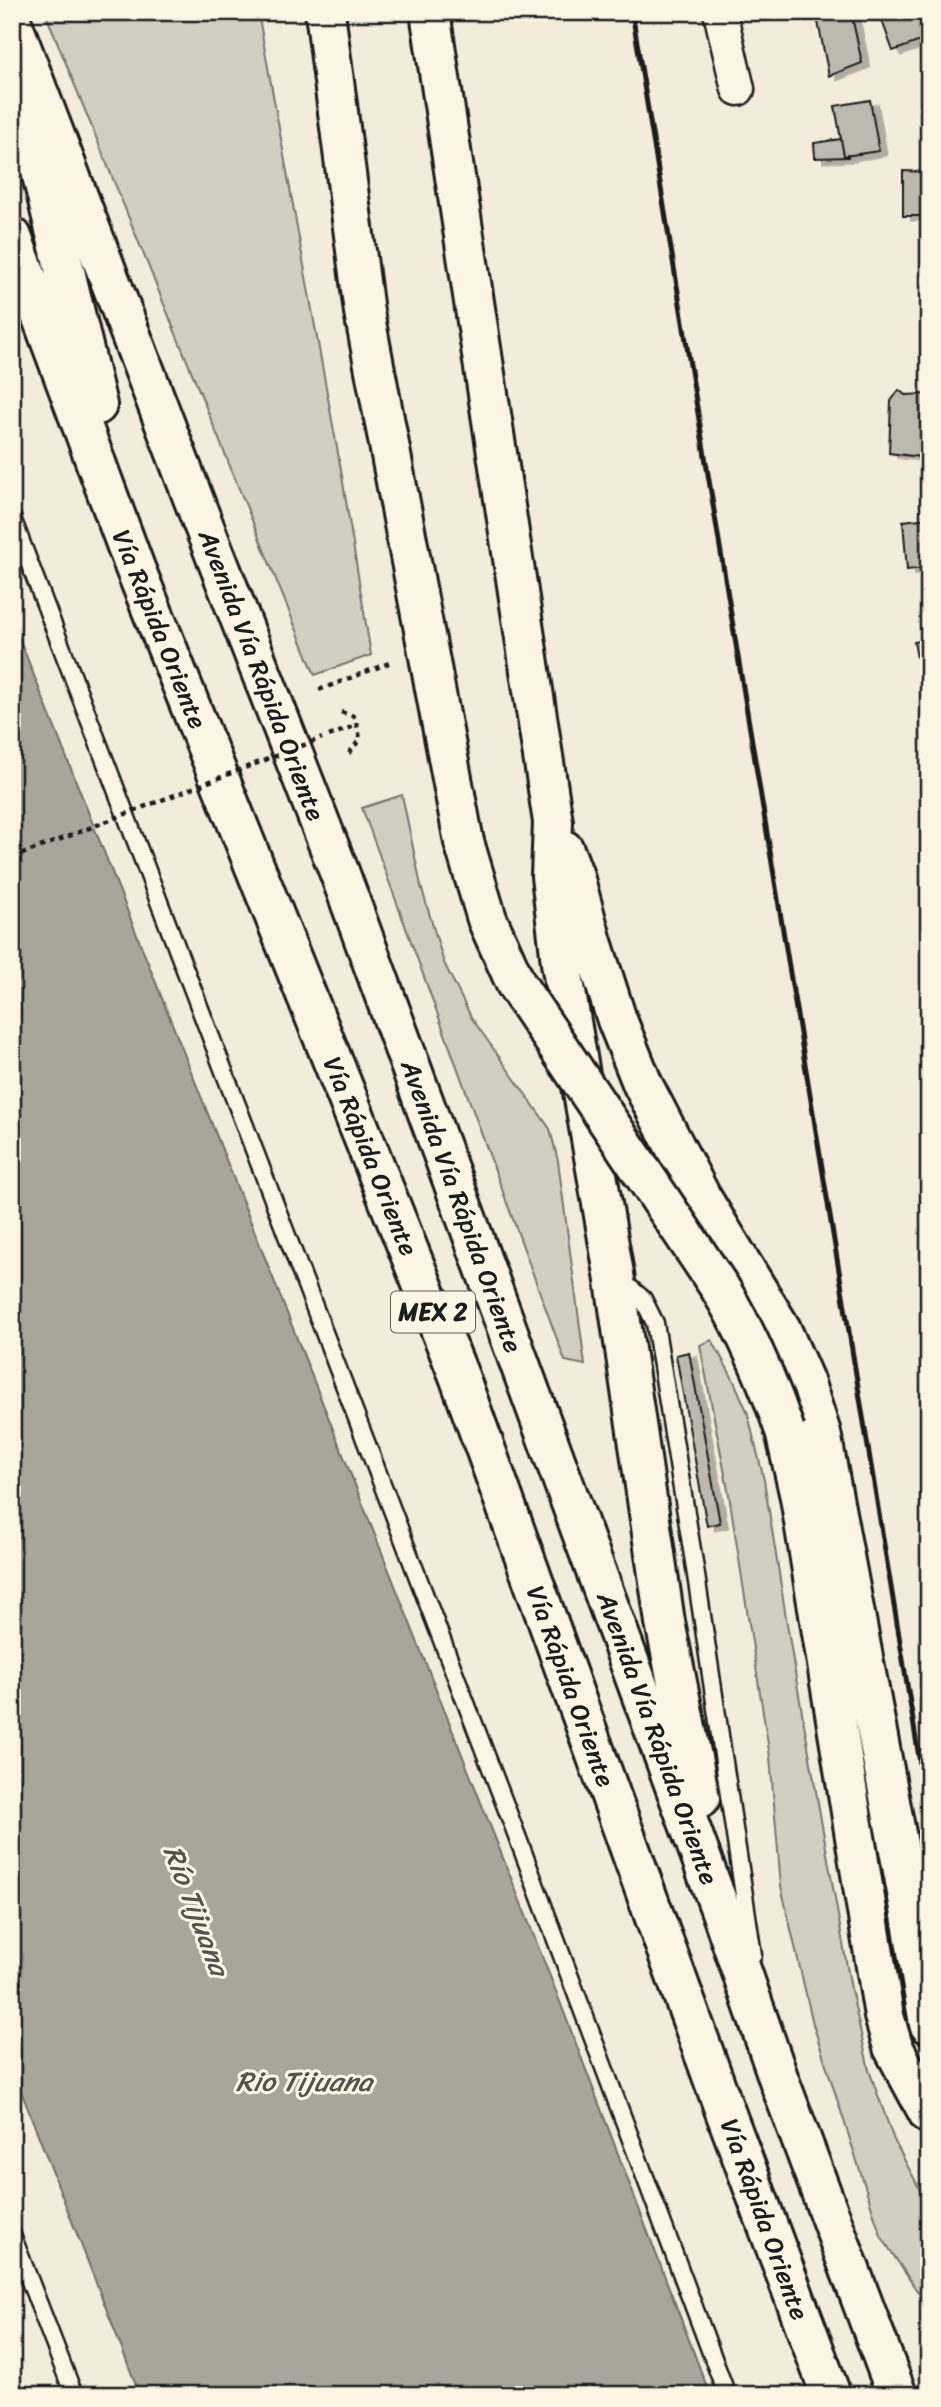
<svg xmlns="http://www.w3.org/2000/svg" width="941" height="2407" font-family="Sriracha,sans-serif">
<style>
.green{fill:#d3cec1;stroke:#78756e;stroke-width:2}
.water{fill:#aaa59b;stroke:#716e68;stroke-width:2}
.building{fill:#beb9ae;stroke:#1c1c1c;stroke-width:2;filter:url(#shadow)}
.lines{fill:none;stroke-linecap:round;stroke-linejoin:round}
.service-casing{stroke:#1c1c1c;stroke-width:21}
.minor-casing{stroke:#1c1c1c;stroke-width:37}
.secondary-casing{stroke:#1c1c1c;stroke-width:44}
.trunk-casing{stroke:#1c1c1c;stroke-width:44}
.path{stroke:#1c1c1c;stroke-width:4.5;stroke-dasharray:5 5;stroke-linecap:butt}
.service{stroke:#fcf5e5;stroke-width:16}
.minor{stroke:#fcf5e5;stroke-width:32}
.secondary{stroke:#fcf5e5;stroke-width:38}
.trunk{stroke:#fcf5e5;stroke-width:38}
.rail{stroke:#1c1c1c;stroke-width:5}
.secondary-bridge-casing{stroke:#1c1c1c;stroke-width:44;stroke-linecap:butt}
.path-bridge{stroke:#1c1c1c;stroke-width:4.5;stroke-dasharray:5 5;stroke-linecap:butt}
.secondary-bridge{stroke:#fcf5e5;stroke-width:38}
.labels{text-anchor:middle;stroke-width:6;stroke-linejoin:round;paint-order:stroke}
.shield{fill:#fcf5e5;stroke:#5f5d58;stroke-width:2}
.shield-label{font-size:24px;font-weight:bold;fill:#1c1c1c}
.street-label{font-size:26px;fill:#1c1c1c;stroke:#fcf5e5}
.water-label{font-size:28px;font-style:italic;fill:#55534f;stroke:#fcf5e5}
</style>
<defs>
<filter id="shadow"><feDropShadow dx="8" dy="4.5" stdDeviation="0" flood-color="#0004"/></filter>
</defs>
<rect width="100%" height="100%" fill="#f3ecdd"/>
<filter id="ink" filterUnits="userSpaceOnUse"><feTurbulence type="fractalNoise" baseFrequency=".0143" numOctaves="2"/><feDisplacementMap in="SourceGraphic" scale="14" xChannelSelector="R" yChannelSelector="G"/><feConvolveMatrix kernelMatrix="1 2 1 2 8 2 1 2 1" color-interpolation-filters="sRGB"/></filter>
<g filter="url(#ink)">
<path class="green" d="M45,12h213l83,458 30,185 -56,20z
M402,795l19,91 23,77 27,54 79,112 8,32 27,204 -20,-4 -203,-553z
M712,1340l21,39 14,32 17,69 30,187 57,322 18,81 25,70 35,67v102l-48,-73 -68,-212 -32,-138 -11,-129 -41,-262 -29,-150z"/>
<path class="water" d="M12,620l545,1374 153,401h-570l-128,-327z"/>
<path class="building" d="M816,12h35l11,51 -33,13z
M879,12h42l8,26 -36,13z
M870,100l9,51 -35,5 -9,-50z
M841,139l3,17 4,-1v2l-33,1 -1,-15z
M903,171l26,1v44h-26z
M899,390l6,5 24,-1v64l-40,-5 2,-52z
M929,518v49l-22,3 -4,-49z
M925,640l1,8 3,-1v27l-4,-17 -8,1 -3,-16z
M689,1352l31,171 -13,3 -31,-171z"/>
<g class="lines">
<g class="service-casing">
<path id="service" d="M12,518l505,1318 210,559
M622,1281l21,18 12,24 39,239 59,393
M12,2235l62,160"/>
</g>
<g class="minor-casing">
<path id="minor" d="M720,12l18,77"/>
</g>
<g class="secondary-casing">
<path id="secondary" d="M325,12l39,300 100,530
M430,12l123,810 -2,54 10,87 53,311 51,348 35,176
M12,23l186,488 142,363 383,1043 56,163 118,315
M564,850l10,26 18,66 25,78 26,65 58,112 80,132 23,52 17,52 88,470 20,121
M785,1431l15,66 84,519 9,31 36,67"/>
</g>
<g class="trunk-casing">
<path id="trunk" d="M12,50l85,355
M12,237l123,331 324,808 264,730 108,289"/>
</g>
<path class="path" d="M319,690l70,-27
M341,712l12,4 4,9 3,14 -13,17
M329,736l28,-11
M929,2350l-2,1 2,5"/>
<use href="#service" class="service"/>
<use href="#minor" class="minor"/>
<use href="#secondary" class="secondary"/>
<use href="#trunk" class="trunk"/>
<path class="rail" d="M632,12l297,1806"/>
<g class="secondary-bridge-casing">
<path id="secondary-bridge" d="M464,842l23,77 29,65 204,304c27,45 48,93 65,143"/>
</g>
<path class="path-bridge" d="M12,858l310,-120"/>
<use href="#secondary-bridge" class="secondary-bridge"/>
</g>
</g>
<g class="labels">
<rect class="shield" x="391" y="1291.5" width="84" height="41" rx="5"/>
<g class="shield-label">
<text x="433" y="1320">MEX 2</text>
</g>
<g class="street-label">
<text transform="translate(160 629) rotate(68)" y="9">Vía Rápida Oriente</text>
<text transform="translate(262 675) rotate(69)" y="9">Avenida Vía Rápida Oriente</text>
<text transform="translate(371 1156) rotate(68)" y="9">Vía Rápida Oriente</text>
<text transform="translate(462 1206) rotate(70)" y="9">Avenida Vía Rápida Oriente</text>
<text transform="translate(571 1686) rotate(70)" y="9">Vía Rápida Oriente</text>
<text transform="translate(658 1738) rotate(70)" y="9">Avenida Vía Rápida Oriente</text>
<text transform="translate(765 2219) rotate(70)" y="9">Vía Rápida Oriente</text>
</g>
<g class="water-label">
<text transform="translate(197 1910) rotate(69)" y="10">Río Tijuana</text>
<text x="304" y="2091">Rio Tijuana</text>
</g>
</g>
<rect width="941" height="2407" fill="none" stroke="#fcf5e5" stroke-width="42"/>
<rect x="21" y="21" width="899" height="2365" fill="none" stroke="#1c1c1c" stroke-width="2.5" filter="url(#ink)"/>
</svg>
